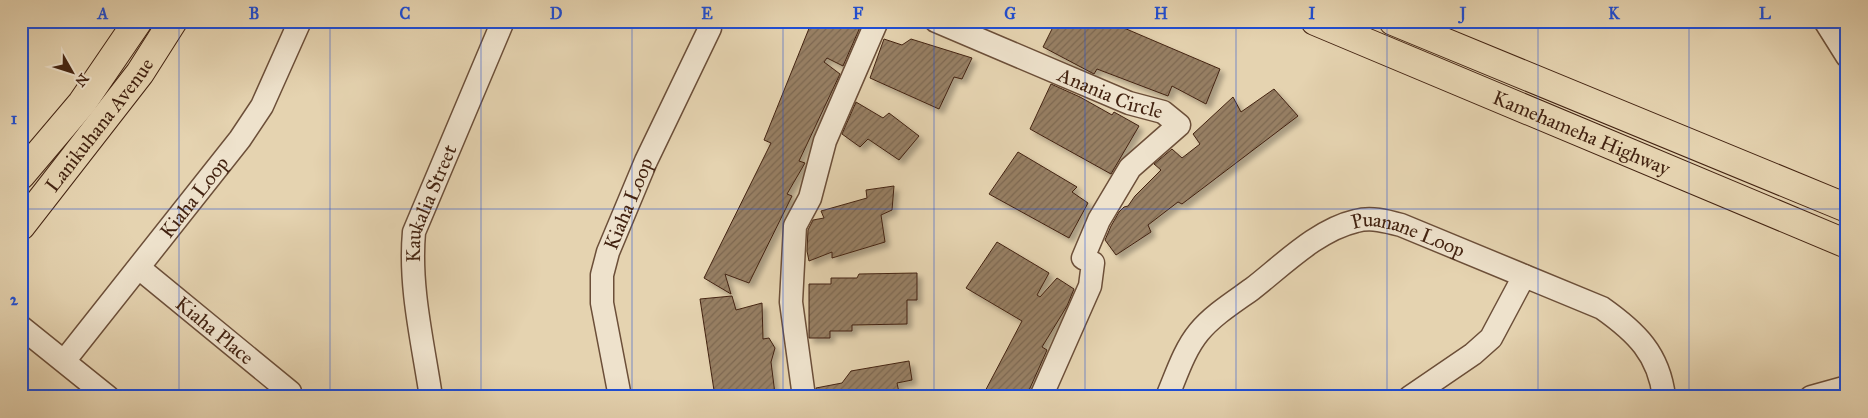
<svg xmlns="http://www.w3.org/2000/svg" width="1868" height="418" font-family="'IM FELL Great Primer',serif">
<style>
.building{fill:url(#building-hatch);stroke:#432311;filter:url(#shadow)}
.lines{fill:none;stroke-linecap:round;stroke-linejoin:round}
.minor-casing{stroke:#6c4f39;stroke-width:25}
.major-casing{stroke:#432311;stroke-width:30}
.minor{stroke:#eee2cc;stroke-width:22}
.major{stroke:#e5d3b0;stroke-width:28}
.grid{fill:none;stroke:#1d4ed8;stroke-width:1;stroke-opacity:0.55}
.labels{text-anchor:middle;stroke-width:4;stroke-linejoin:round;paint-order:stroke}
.street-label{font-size:20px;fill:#432311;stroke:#eee2cc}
.neatline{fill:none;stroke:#1d4ed8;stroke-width:2}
.grid-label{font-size:16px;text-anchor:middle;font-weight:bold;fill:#1d4ed8}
</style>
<defs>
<pattern id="building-hatch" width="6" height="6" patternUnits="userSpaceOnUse" patternTransform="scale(1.25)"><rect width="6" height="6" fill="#977f64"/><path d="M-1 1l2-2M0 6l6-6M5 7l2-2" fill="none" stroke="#7d6851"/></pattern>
<filter id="shadow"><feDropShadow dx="4.5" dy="4.5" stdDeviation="2.5" flood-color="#0004"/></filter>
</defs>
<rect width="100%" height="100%" fill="#e5d3b0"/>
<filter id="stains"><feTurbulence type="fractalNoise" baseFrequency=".004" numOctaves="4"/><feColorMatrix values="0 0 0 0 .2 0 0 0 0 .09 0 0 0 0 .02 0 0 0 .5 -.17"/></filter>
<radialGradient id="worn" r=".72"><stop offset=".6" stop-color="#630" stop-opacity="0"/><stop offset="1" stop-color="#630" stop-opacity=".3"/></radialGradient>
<path class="building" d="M812,21h39l10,4 -18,41 -16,-8 -3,4 16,12 -41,87 6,2 -18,31 5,2 -43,87 -24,-9 6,20 -27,-16 67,-135 -7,-3z
M1056,21h60l7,3 1,4 96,41 -14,35 -34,-18 -4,10 -71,-27 -3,5 -51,-27z
M884,39l18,6 9,-6 61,19 -10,21 -8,-2 -15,32 -69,-31z
M1051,84l29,13 32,18 2,-3 25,14 -28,48 -81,-45z
M1274,89l24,27 -116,88 -4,-2 -30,23 3,7 -35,23 -11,-15 6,-14 8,-14 5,-5 4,-1 7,-10 26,-26 -7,-6 18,-15 10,9 18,-14 -7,-10 40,-37 8,15z
M856,102l27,16 6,-5 30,23 -20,24 -31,-21 -8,8 -18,-13z
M1018,152l59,35 -5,5 16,11 -19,35 -80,-44z
M894,186l-2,24 -11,5 4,27 -53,16v-6l-23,9 -2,-10 1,-21 5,-10 11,-2 -3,-7 46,-13 -1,-8z
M997,242l52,31 -12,22 3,2 17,-19 17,11 -7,17 -25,41 5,3 -21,47h-44l40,-76 -56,-33z
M917,273v27h-10v24l-55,1v6h-22v7h-21v-54h22v-6h26l2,-4z
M732,296l4,14 26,-7 1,36 6,-1 6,10 -4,14 4,32 -11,3h-49l-15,-98z
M909,361l3,19 -15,3 3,14h-83l-1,-9 26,-5 9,-12z"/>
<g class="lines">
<g class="minor-casing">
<g id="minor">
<path id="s1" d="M936,21l193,82 34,9 16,13 -49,43 -31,52 -16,38 10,5 -3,23 -49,111"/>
<path d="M1825,21l22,35"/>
<path id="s2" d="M139,268l151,124"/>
<path d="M21,327l87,70"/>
<path id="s3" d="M65,360l175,-221 22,-33 38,-85"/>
<path id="s4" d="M431,397c-8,-54 -22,-110 -17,-165l89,-211"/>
<path id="s5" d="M620,397l-18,-94v-28l6,-23 38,-91 64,-133v-7"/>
<path d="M804,397l-13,-95 4,-76 15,-28 15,-57 52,-120"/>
<path id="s6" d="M1167,397c9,-21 17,-47 32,-65 14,-17 35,-30 53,-43 31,-24 65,-59 104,-68 15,-4 30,0 45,4l201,83c34,24 57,46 62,89"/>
<path d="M1410,397l63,-43 18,-16 33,-62"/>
<path d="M1811,397l36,-10"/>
</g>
</g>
<g class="major-casing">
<g id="major">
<path id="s7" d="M1315,21l532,223"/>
<path d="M1393,21l454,187"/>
<path d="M21,175l61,-72 56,-82"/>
<path id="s8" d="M21,226l119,-153 33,-52"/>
</g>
</g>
<use href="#minor" class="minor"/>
<use href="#major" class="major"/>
</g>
<path class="grid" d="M179,21v376M330,21v376M481,21v376M632,21v376M783,21v376M934,21v376M1085,21v376M1236,21v376M1387,21v376M1538,21v376M1689,21v376M21,209h1826"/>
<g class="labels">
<g class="street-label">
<text dy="7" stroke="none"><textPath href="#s1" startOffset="189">Anania Circle</textPath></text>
<text dy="7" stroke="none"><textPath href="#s8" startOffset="128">Lanikuhana Avenue</textPath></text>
<text dy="7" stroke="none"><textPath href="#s7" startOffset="289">Kamehameha Highway</textPath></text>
<text dy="7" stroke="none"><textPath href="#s3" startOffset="208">Kiaha Loop</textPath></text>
<text dy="7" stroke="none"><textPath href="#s5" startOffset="200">Kiaha Loop</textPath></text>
<text dy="7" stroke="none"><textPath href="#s4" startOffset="198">Kaukalia Street</textPath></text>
<text dy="7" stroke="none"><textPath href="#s6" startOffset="321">Puanane Loop</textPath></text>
<text dy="7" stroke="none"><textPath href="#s2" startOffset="98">Kiaha Place</textPath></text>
</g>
</g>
<rect width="1868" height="418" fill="none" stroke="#e5d3b0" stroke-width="55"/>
<g transform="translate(72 72) rotate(129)" stroke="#eee2cc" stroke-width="4" paint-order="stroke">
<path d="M0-4L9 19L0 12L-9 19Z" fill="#432311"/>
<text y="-8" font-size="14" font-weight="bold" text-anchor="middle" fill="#432311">N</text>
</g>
<rect x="28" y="28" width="1812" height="362" class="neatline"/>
<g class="grid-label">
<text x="103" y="19">A</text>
<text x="254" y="19">B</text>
<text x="405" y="19">C</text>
<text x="556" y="19">D</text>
<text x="707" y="19">E</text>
<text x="858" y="19">F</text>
<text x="1010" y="19">G</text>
<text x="1161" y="19">H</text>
<text x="1312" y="19">I</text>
<text x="1463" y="19">J</text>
<text x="1614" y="19">K</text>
<text x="1765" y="19">L</text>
<text x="14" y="124">1</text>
<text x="14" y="305">2</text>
</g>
<rect width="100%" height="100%" filter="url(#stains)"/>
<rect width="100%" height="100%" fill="url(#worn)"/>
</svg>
